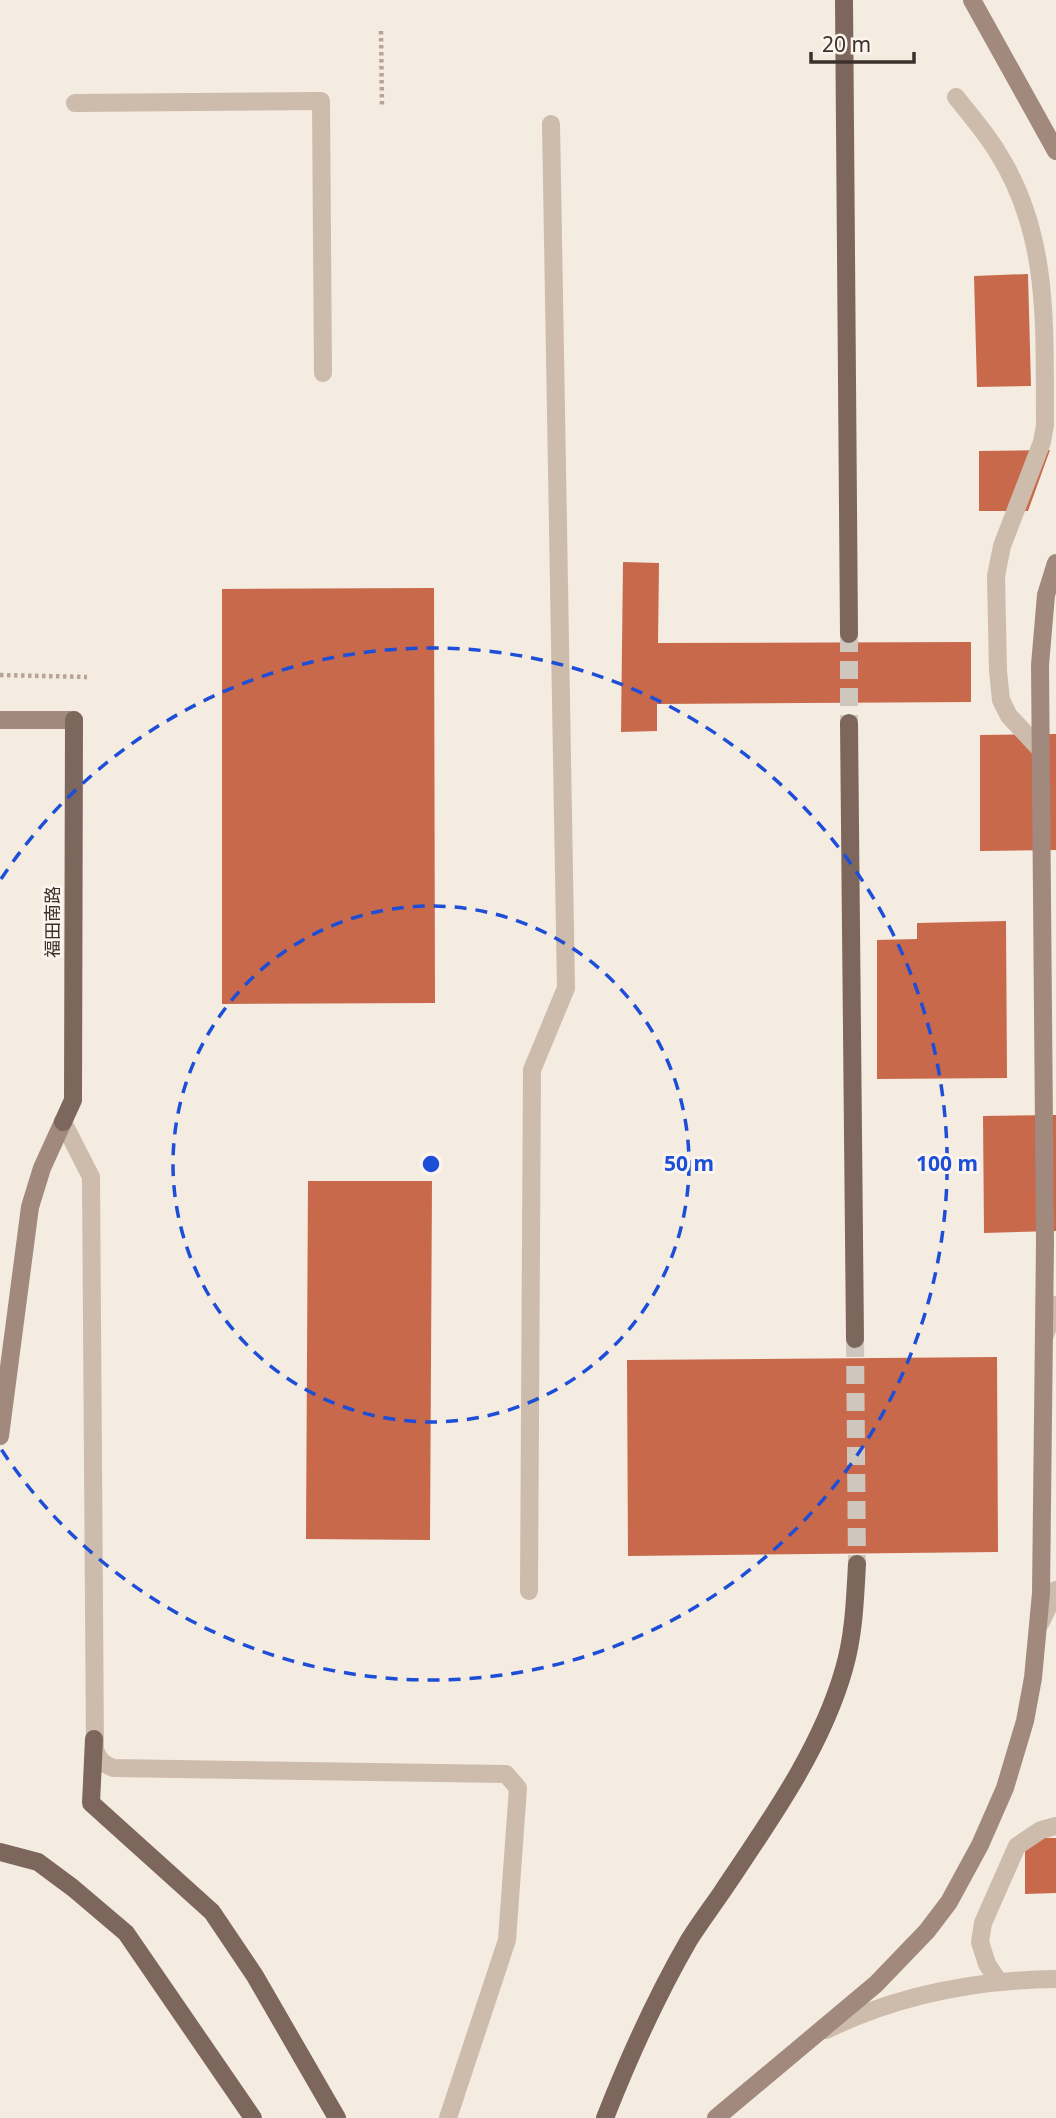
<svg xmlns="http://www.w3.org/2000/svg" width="1056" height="2118" font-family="'Noto Sans','Noto Sans SC',sans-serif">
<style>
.building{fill:#c8694b}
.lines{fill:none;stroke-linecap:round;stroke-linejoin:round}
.primary-tunnel{stroke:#cfc6bd;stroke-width:18;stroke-dasharray:18 9;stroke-linecap:butt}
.path{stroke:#b9a596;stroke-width:4.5;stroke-dasharray:3.5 3.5;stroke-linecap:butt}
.lane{stroke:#cdbbac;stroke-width:18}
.secondary{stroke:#a18a7d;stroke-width:18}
.primary{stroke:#7d675c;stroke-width:18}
.ring{fill:none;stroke:#1d4ed8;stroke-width:3.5;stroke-dasharray:12 9}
.labels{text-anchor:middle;stroke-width:6;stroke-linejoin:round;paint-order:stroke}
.street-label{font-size:18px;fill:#3b302b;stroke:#fbf5ee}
.centre{fill:#1d4ed8;stroke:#fbf5ee;stroke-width:3.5}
.ring-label{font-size:21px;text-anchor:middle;font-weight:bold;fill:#1d4ed8;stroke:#fbf5ee;stroke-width:6;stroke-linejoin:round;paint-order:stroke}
</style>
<rect width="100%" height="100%" fill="#f4ebe1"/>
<path class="building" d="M1028,274l3,112 -54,1 -3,-111z
M1050,450l-22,61h-49v-60z
M623,562l36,1 -1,80 313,-1v60l-314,2v27l-36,1z
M434,588l1,415 -213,1v-415z
M1056,734v116l-76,1v-116z
M1006,921l1,157 -130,1v-139l40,-1v-16z
M1056,1115v116l-72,2 -1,-117z
M308,1181h124l-2,359 -124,-1z
M997,1357l1,195 -370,4 -1,-196z
M1025,1838h31v55l-31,1z"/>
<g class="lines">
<path class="primary-tunnel" d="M849,634v89
M855,1339l2,225"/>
<path class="path" d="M381,31l1,77
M0,675l87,2"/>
<path class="lane" d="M956,97c14,18 30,36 42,56 53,84 46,177 47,272l-3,17 -40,104 -6,30 2,95 3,29 8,16 31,33
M75,103l246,-2 2,272
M63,1122l28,55 4,573c4,10 8,14 18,18l393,6 12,14 -11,152 -59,178
M1045,1335l11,-30
M529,1591l3,-521 34,-82 -15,-864
M1041,1622l15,-32
M999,1982l-12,-18 -7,-22 3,-19 34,-77 24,-16 15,-4
M826,2030c72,-35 150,-50 230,-51"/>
<path class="secondary" d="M972,0l84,151
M0,720h74
M0,1436l30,-229 12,-39 21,-46
M716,2118l160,-134 51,-53 22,-29 31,-57 25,-57 20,-67 8,-43 8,-85 4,-351 -5,-577 6,-70 10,-32"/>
<path class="primary" d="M844,0l5,634
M849,723l6,616
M63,1122l10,-22 1,-380
M94,1739l-3,64 121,109 43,64 82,142
M0,1852l38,10 35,26 53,45 127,185
M605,2118c24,-61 51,-121 84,-178 10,-16 22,-32 33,-48 46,-69 99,-142 122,-223 10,-34 11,-70 13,-105"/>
</g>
<g class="ring">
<circle cx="431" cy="1164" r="258"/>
<path d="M1 879A516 516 0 1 1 1 1449"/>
</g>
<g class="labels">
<g class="street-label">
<text transform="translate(53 922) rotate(-90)" y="6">福田南路</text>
</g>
</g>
<circle cx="431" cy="1164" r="10" class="centre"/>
<g class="ring-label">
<text x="689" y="1171">50 m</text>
<text x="947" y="1171">100 m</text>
</g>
<path d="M811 52v10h103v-10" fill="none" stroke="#3b302b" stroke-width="3.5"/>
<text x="822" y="52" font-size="21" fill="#3b302b" stroke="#fbf5ee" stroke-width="5" paint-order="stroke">20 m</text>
</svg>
